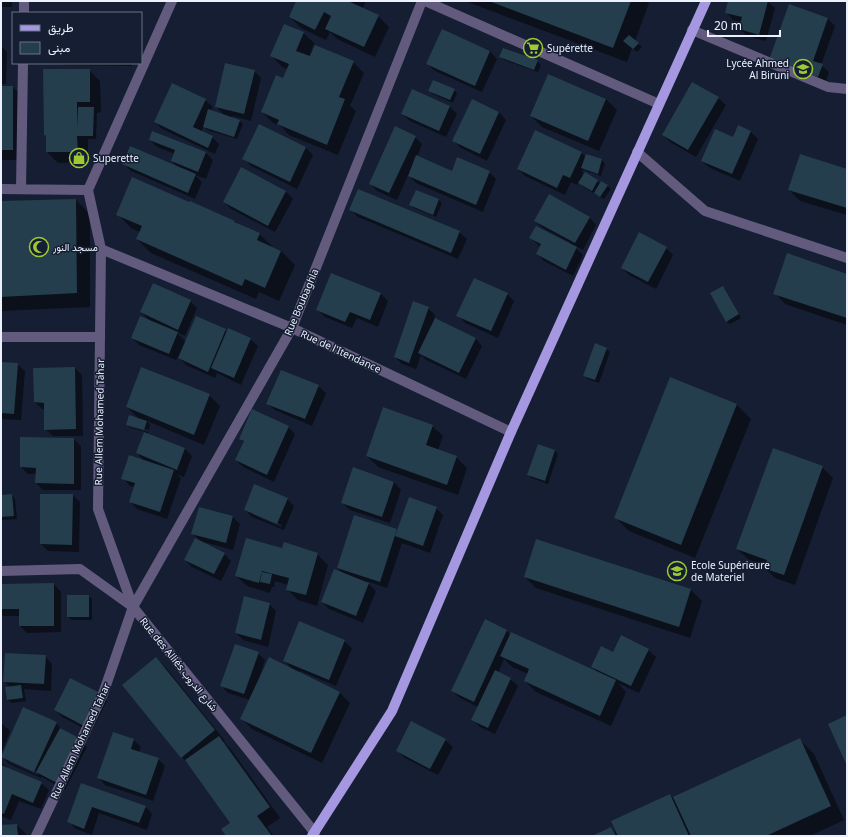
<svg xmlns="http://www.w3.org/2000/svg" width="848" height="837" font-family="'Noto Sans',Vazirmatn,sans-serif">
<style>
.shadow{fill:#0007;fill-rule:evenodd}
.building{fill:#243e4d}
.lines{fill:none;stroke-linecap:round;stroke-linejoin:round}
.minor{stroke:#625b7e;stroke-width:10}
.major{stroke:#a698e0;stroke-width:10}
.labels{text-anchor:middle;stroke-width:3;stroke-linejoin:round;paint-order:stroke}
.poi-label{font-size:10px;fill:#ecf1fd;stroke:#151e33;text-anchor:start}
.street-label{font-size:10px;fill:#ecf1fd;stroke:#151e33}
</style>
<rect width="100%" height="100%" fill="#151e33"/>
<path class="shadow" d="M1,1h11v6h-11z
M113,1h41v1h-40z
M291,1h75l-4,8 16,7 11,11 -14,30 -38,-18 -7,-7 -4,8 -25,-12 -11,-11 6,-14z
M465,1h182l2,2 -14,38 7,6 -5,5 -5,-4 -5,14z
M729,1h38l8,7 -9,33 -19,-5 -7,-7 2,-7 -9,-2 -7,-8z
M790,5l38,14 7,7 -14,39 8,7 -4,12 -47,-17z
M442,31l48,20 7,8 -15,33 -47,-21 -8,-7z
M303,33l11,10 -5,14 44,5 11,11 -14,33 6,5 -18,44 -49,-20 -9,-10 -7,-2 -11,-11 22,-33 4,-10 -6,-2 -10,-11z
M1,46l6,6 -1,32h-5z
M501,57l36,4 4,4 -3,7 -34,-12z
M60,63h72v3l-69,-1z
M89,70l11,11 1,31 -4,1 -1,26h-8v23l-30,1 -11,-11v-15l-2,-2z
M254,71l7,7 -10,43 -19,-5 -1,2 8,2 4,4 -6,15 -30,-9 -3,-4 -3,6 11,5 7,7 -4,10 -53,-25 -7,-7 50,-22 8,7 -2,4 13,4 -8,-8z
M549,75l57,24 11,11 -18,41 -57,-24 -11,-11z
M1,87h12l11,11 -1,62h-22z
M429,90h25l3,3 -4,10 -20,-9z
M718,98l8,7 -30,52 -26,-15 -7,-7z
M473,100l26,12 7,8 -19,41 -26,-13 -7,-7z
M449,106l8,8 -11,23 -36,-16 -8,-7z
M260,125l46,23 7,7 -16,34 -46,-23 -7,-8z
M750,131l8,8 -18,42 -30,-13 -8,-7 32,-22z
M536,132l46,21 4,4v-2l16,5 3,4 -4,12 -17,-6h-2l1,2 -1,4 15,5 3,2 7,2 4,4 -7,10 -22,-13 -3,-4 -2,3 -6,-3 -6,13 -40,-19 -7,-7z
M415,137l7,7 -5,13 36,15h36l7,7 -13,33 -67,-29 -8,-8 -11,25 -20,-9 -7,-8z
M150,140l56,13 7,7 -7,19 -11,-4 7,7 -7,17 -64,-28 -7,-7 54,4 -6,-7 3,-7 -18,-7z
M847,170v45l-47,-14 -11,-11z
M286,192l7,7 -18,33 -44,-23 -7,-7z
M76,200l14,14v93l-89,4v-109z
M439,200l3,3 -6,14 -22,-9 -3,-3z
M351,210l108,22 8,7 -9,20 -100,-42z
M118,214l116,7 4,4 21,9 15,14 7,3 14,14 -16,36 -20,-9 -3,7 -105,-46 -14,-14 3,-7 -9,-4z
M589,217l7,8 -13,25 -10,-5 10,10 -10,21 -29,-15 -7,-7 4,-7 -11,-9 40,7 1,-2 -28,-15 -8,-7z
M666,248l7,7 -17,34 -27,-14 -7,-7z
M332,274l49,20 7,7 -10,26 -21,-9 -5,10 -27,-11 -7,-7z
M847,275v50l-62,-21 -10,-11z
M723,287l3,4 15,27 -11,6 -4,-3z
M507,294l7,7 -16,37 -33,-15 -7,-8z
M190,301l7,7 -12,28 -9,-4 10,10 11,-25 31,15 22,7 8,7 -17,39 -24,-12 -2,5 -29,-13 -8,-8 -2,3 -37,-15 -7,-8 19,-15 -10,-10z
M428,308l7,7 -1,4 41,19 7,8 -16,33 -40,-19 -5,-5 -5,14 -14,-5 -7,-7z
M606,349l4,3 -11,31 -11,-4 -4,-3z
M1,363l16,1 8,7 -4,49 -20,-1z
M75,368l7,7 1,61h-30l-8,-7v-20h-3l-7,-7 -1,-33z
M318,386l8,7 -14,33 -37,-16 -8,-7z
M209,395l11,11 -16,39 -57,-24 3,4 -1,5 -19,-5v2l18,5 -1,2 38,15 7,7 -8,21 -8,-3 5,4 -14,41 -30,-10 -7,-8 5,-14 -5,-1 -7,-8 22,-16 -8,-9 8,-21 -14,-4 -4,-4 12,-5 -12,-12z
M737,405l14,14 -56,139 -66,-27 -14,-14z
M432,426l11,10 -5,14 18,7 11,11 -9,27 -80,-28 -11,-11z
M288,427l7,7 -21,48 -31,-15 -7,-7 8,-18 -4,-4z
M21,438l53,1 7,7v44h-38l-7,-7 1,-9h-9l-7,-7z
M538,446l17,5 3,3 -10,30 -16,-6 -4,-3z
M822,467l11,11 -38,107 -20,-7 -10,-10v-2l-17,-7 -11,-10z
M354,469l40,13 7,8 -11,33 -40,-13 -8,-7z
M12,495l3,4 2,20 -16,1v-24z
M73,495l7,7 -1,50 -31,-1 -7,-7z
M287,499l7,7 -10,24 -32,-13 -7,-7zM252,512l30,13 -1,2 -29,-13z
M199,508l34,9 7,7 -7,26 -33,-9 -8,-8z
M436,508l7,7 -13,38 -28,-10 -15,45 -21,-7 10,10 -13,32 -34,-14 -7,-7 22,-28 -6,-6 16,-52 44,14z
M537,540l154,50 11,11 -12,37 -154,-50 -11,-11z
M283,549l34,5 11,11 -11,41 -19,-6 -11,-11 1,-4 -13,-4 -1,6h-2l-2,6 -23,-7 -11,-10z
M224,554l7,7 -10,20 -29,-14 -7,-7z
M54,584l7,8v40l-34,1 -7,-7v-10h-17l-2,-2v-29z
M88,596l4,3v21h-20l-4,-3z
M269,604l7,7 -8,36 -25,-7 -7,-7z
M506,630l5,5 87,38 -5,-6 20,-14 35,-3 8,7 -17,36 -21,-10 8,9 -15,34 -75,-34 -11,-11 3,-7 -16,-7 -8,-8 -6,14 12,6 8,7 -23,48 -15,-7 -7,-7 5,-13 -18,-9 -8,-7z
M344,641l8,7 -16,38 -36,-15 -1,2 41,20 10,10 -28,60 -70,-34 -11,-11 9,-18 -22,-7 -7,-8 37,-32 7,7 -5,16 1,1 31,-8 -8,-9z
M45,656l7,8 -1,27 -27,-2 2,12 -14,2 -4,-3 3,-12 -6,-6z
M156,658l11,11 58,72 -1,1 6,6 50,70 -13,9 7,9h-47l4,-12 -42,-59 -7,-8z
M100,694l7,7 -16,31 -29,-15 -7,-7z
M1,723l9,8 -9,23z
M56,723l7,8 17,9 7,7 -22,43 -23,-13 -1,1 -32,-14 -7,-8zM9,759l30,14 -1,2 -29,-13z
M113,733l21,7 7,7 -2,5 19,7 7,7 -12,35 -48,-16 -7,-8z
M445,740l8,7 -15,28 -33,-17 -8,-7z
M800,740l14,14 30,66 -34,16h-216l17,-8 7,7 52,-40 3,3z
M1,762l7,7 33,14 8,7 -8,19 -22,-8 -8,19 -10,-4z
M82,784l63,22 7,8 -5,16 -48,-17 -7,22 -16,-6 -7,-7z
M17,825l11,11h-27v-10z"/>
<path class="building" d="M296,1h54v1l29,13 -15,32 -39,-18 6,-13 -7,-4 -9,18 -26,-13z
M489,1h142l-18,47z
M728,1h40l-9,34 -20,-6 3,-12 -17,-4z
M789,4l39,14 -15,43 10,3 -5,13 -49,-17z
M284,24l20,8 -8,19 14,5 5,-11 39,16 -15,36 6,2 -18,46 -50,-21 2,-4 -18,-8 15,-37 7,3 6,-14 -19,-8z
M442,29l48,22 -15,35 -49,-22z
M629,35l10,8 -6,6 -10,-8z
M503,48l35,12 -4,10 -35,-13z
M225,63l30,7 -11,44 -29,-7z
M43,69h47v33h-13v27l1,-22h16l-1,29h-16l1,16h-32v-17l-2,1z
M548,74l58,25 -18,42 -58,-25z
M433,80l22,9 -5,11 -22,-9z
M692,82l27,15 -31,53 -26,-15z
M172,83l34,16 -13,28 20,9 -5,12 -54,-26z
M1,86h12v64h-12z
M412,89l38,17 -11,25 -38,-17z
M472,99l27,13 -19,42 -28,-13z
M208,109l32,11 -6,17 -31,-10z
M259,124l47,23 -16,35 -48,-23z
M738,125l13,6 -19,43 -31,-13 14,-32 18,8z
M395,126l21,10 -27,57 -20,-9z
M535,130l47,22 -12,26 -7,-3 -6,13 -40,-19z
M152,131l54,21 -8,20 -27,-11 4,-11 -26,-10z
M130,146l66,28 -8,19 -66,-29z
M586,154l16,5 -4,15 -17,-6z
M800,154l47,15v39l-59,-18z
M416,155l36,16 5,-14 33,14 -14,34 -68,-29z
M241,167l45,24 -18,35 -45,-24z
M585,172l13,8 -6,11 -14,-8z
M132,177l57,25 1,-1 45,20 -1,1 26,11 -3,7 24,11 -16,37 -20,-9 -3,7 -106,-47 6,-13 -26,-11z
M601,181l7,4 -8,12 -6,-4z
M358,189l102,42 -9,22 -102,-43z
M416,190l23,9 -6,16 -24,-10z
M549,194l41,23 -15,26 -41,-22z
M76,199l1,94 -76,4v-96z
M536,226l41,21 -11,23 -30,-16 5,-10 -12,-6z
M639,232l28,15 -19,35 -27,-14z
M787,253l60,21v44l-74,-24z
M331,273l50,20 -11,27 -20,-8 -5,10 -29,-12z
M474,278l34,15 -17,38 -35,-15z
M153,283l38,17 -13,30 -38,-18z
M723,286l16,28 -13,8 -16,-29z
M413,301l16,6 -20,56 -15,-6z
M140,316l38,16 -9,22 -38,-16z
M196,316l30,13 -18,43 -30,-14z
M435,318l41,20 -17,35 -41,-20z
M228,328l23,10 -17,40 -23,-10z
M595,343l12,5 -12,32 -12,-4z
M1,362l17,1 -4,51 -13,-1z
M75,367l1,62 -32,1v-27l-10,-1 -1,-34z
M141,367l69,27 -16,41 -68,-28z
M281,370l38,15 -14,34 -39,-15z
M670,377l67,27 -56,141 -67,-27z
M383,407l50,18 -7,20 31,11 -10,29 -81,-29z
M252,409l37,17 -22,49 -32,-15 9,-19 -5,-2z
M129,415l18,6 -3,9 -18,-5z
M144,432l41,16 -8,22 -41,-17z
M20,437l54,1v46l-39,-1 1,-15 -16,-1z
M538,444l17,6 -10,31 -18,-6z
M773,448l50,18 -39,109 -21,-7 4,-8 -31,-11z
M129,455l45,15 -14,42 -31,-10 6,-19 -14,-4z
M353,467l41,15 -12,35 -41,-14z
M254,484l34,14 -11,26 -33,-14z
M12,494l2,22 -13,1v-22z
M40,494h33l-1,51 -32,-1z
M409,497l28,10 -14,39 -28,-10z
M199,507l34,9 -7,27 -35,-9z
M354,515l43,14 -17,53 -43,-14z
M195,538l30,15 -11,21 -30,-14z
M246,538l36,10 2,-6 34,11 -12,42 -20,-5 3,-12 -27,-7 -3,12 -24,-7z
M536,539l155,50 -12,38 -155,-50z
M334,569l35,14 -13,33 -35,-14z
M262,572l10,2 -2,10 -10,-2z
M54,583v43h-35v-17h-18v-25z
M67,595h22v22h-22z
M244,596l26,7 -9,37 -26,-7z
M485,619l22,11 -33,72 -23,-11z
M299,621l46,19 -16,40 -46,-19z
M511,632l105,48 -16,36 -76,-35 5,-12 -29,-13z
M621,635l28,14 -18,37 -40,-19 10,-21 12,6z
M235,644l24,8 -15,42 -24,-8z
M5,653l41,2 -2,29 -41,-2z
M156,657l59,73 -34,28 -59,-73z
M269,657l71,35 -29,61 -71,-34z
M495,670l16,8 -23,50 -17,-8z
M70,678l30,15 -16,33 -30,-16z
M21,685l2,13 -16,2 -2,-13z
M23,707l34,15 -23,50 -33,-15z
M847,715v51l-19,-42z
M411,721l35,18 -16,30 -34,-18z
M60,728l21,11 -24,44 -21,-11z
M113,732l21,7 -3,10 28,9 -13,37 -49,-17z
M219,736l51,71 -13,9 15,20h-46l-5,-7 9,-6 -45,-63z
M800,738l31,68 -65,30h-75l-18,-39z
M1,765l41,17 -9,21 -21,-9 -8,20 -3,-1z
M81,783l65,23 -7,17 -47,-16 -8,22 -17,-7z
M670,794l19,42h-71l-7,-15z
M17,824l1,12h-17v-11z
M611,827l5,9h-24z"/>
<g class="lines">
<path class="minor" d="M425,1l234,103
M24,13v-12
M692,30l136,57 19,2
M637,152l68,59 142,47
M1,189l87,1
M21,189l2,-126
M101,249l191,79 219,104
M1,337h99
M1,571l79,-2 53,38 182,226
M133,607l159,-279 130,-327
M36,836l67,-142 30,-87 -35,-98 3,-260 -13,-59 84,-189"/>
<path class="major" d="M312,836l80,-125 119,-279 195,-431"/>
</g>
<defs>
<g id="supermarket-ring" transform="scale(1)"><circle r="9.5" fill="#151e33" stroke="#9dca30" stroke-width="1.5"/><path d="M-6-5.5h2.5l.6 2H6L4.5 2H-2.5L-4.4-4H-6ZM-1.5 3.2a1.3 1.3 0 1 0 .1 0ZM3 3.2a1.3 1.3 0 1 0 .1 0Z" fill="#9dca30"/></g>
<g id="school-ring" transform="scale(1)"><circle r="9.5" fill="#151e33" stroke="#9dca30" stroke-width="1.5"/><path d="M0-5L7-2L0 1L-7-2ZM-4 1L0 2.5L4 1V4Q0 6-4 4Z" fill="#9dca30"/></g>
<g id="shop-ring" transform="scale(1)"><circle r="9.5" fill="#151e33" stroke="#9dca30" stroke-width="1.5"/><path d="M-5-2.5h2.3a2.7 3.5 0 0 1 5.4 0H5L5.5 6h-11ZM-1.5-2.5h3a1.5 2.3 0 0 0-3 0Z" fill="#9dca30"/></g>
<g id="mosque-ring" transform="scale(1)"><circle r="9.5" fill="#151e33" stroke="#9dca30" stroke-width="1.5"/><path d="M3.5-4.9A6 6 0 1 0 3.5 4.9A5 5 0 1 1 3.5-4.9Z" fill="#9dca30"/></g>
<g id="university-ring" transform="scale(1)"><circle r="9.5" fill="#151e33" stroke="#9dca30" stroke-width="1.5"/><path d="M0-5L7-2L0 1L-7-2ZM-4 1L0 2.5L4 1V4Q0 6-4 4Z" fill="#9dca30"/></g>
</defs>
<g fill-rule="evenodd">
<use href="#supermarket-ring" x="533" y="48"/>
<use href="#school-ring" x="803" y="69"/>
<use href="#shop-ring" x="79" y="158"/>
<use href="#mosque-ring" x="39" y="247"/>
<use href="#university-ring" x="677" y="571"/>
</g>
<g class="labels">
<g class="poi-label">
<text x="547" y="52">Supérette</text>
<text x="789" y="67" text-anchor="end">Lycée Ahmed<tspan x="789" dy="12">Al Biruni</tspan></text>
<text x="93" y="162">Superette</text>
<text x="53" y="251">مسجد النور</text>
<text x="691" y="569">Ecole Supérieure<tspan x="691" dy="12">de Materiel</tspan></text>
</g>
<g class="street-label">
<text transform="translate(301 302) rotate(-67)" y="4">Rue Boubaghla</text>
<text transform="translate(341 351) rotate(25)" y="4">Rue de l'Itendance</text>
<text transform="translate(99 422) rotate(-89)" y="4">Rue Allem Mohamed Tahar</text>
<text transform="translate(179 664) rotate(51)" y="4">Rue des Alliés شارع الدروب</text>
<text transform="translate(80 741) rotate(-65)" y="4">Rue Allem Mohamed Tahar</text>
</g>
</g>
<rect width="848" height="837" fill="none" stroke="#ecf1fd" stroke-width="4"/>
<rect x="12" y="12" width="130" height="52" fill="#151e33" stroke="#6b7284"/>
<rect x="20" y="25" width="20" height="6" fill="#a698e0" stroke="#6b7284"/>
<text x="48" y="32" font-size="12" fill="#ecf1fd">طريق</text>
<rect x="20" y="42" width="20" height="12" fill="#243e4d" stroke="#6b7284"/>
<text x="48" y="52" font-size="12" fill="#ecf1fd">مبنى</text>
<path d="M708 30v6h72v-6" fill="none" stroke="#ecf1fd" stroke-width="2"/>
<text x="714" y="30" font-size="12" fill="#ecf1fd" stroke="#151e33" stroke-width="3" paint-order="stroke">20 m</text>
</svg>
